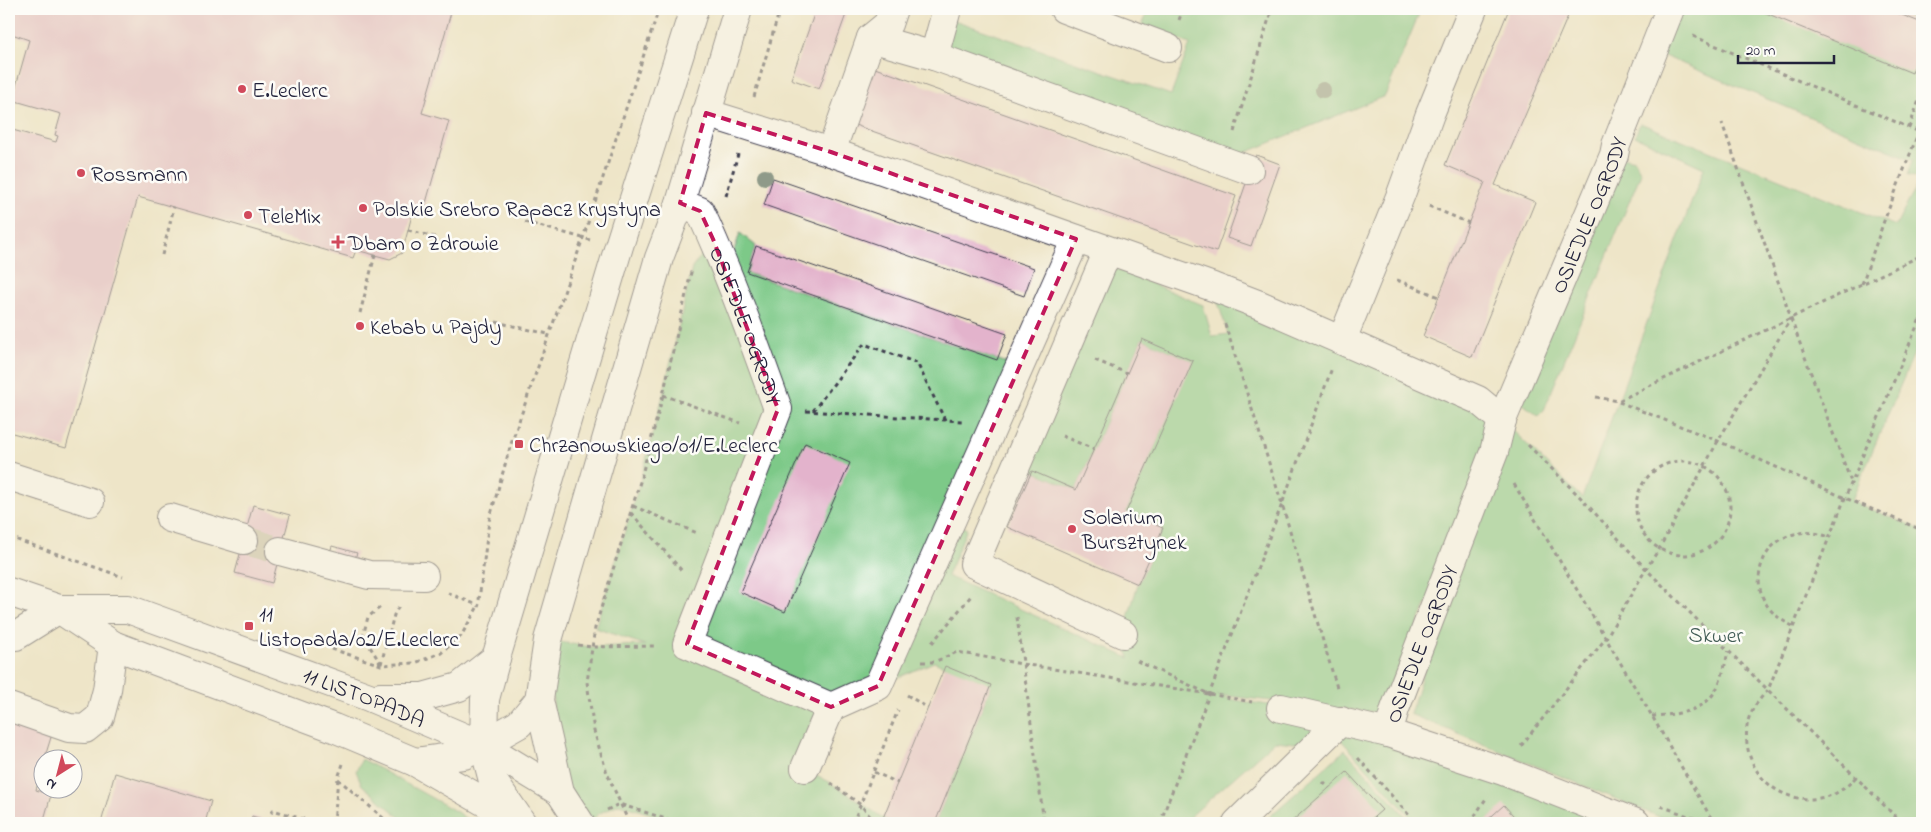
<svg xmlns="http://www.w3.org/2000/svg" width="1931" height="832" font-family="'Indie Flower',sans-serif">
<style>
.green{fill:#7dc988;stroke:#507662}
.building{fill:#e3b3cc}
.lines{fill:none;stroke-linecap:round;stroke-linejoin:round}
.minor-tunnel{stroke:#c5beac;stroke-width:28;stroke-dasharray:28 14;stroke-linecap:butt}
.minor-casing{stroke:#413f50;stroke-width:30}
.path{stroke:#413f50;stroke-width:3;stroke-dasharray:4 4;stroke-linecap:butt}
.minor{stroke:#fff;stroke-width:28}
.tree{fill:#8f9a89}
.marked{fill:none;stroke:#c2185b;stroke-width:4;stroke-dasharray:10 6;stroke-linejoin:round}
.poi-dot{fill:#d1495b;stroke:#fdfcf7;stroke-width:2}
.labels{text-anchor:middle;stroke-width:5;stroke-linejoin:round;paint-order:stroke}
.poi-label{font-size:22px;fill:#22223b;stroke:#fdfcf7;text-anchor:start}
.street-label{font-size:22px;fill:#22223b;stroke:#fdfcf7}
.park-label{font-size:22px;fill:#425c56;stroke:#fdfcf7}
</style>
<rect width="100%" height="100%" fill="#fdfcf7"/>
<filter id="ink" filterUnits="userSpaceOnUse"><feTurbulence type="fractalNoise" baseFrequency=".02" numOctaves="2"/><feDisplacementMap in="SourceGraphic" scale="10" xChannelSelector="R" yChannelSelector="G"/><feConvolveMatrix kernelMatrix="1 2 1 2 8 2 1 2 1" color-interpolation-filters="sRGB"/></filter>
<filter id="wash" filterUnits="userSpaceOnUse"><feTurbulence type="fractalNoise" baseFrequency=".0096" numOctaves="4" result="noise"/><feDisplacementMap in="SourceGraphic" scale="20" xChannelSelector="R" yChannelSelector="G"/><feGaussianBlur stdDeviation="1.12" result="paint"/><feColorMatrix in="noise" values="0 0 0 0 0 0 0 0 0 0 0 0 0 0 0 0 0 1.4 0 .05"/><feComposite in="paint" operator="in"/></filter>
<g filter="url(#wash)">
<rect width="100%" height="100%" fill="#eee5c8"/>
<path class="green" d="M1149,9h272l-36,87 -160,65 -291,-105 11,-39 226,78 19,-51 -48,-18z
M1670,9h252v326l-71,166 71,29v293h-248l-264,-109 90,-286 -119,285 -164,-18c30,12 80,3 96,38l-6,9 -13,1 -19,-2 -92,82h-248l56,-137 -57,-24 -103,45 -26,61 42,25 36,25 12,5h-216l-60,-19 -19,9 -12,10 -28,-31 -12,-152 43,7 54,-2 -50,-17 45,-146 23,-87 29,-127 21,-29 14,33 13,-39 16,13 -9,27 271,94 -67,153 16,9 -20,47 182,82 -6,-24 15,-50 25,-56 -37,-16 66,-151 -50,-22 -66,151 -59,-26 80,-185 20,-10 86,36 9,31 16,-2 -15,-47 289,133 80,78 122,-330 -69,-32 5,-13 256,103 24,-47 -12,-4 5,-15 -261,-109z
M1614,155l20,5 7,13 -97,237 -6,6 -26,-21z
M1332,730l56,3 224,90h-92l-16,-17 -20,17h-68z
M1345,750l67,73h-150z
M362,759l95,53 15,11h-66l-44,-38 -6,-14z"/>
<g id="blocks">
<path class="building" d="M9,9h443l-30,104 27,8 -27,96 -10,-2 -10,38 -12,6 -34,-9 -3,8 -215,-61 -72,251 -57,-16v-303l47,13 2,-6 -3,-1 6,-21 -49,-14 17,-60 -20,-7z
M816,9h32l-29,80 -28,-10z
M1509,9h62l-76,176 40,17 -63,155 -49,-21 62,-154 -40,-17z
M1756,9h131l35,14v24l-10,26z
M872,67l364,129 -20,56 -364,-128z
M1256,155l24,9 -29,82 -24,-8z
M773,178l261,90 -10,28 -260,-91z
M756,246l251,88 -10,26 -250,-88z
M1142,339l51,22 -67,151 37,16 -25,56 -131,-57 25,-56 44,19z
M805,443l45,20 -65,149 -45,-20z
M253,505l37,10 -18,68 -37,-10z
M332,546l25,7 -4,10 -24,-8z
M945,666l46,19 -56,138h-40l-12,-5z
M9,721l43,13 -8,26h-2v6l-6,24 15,5 -8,28h-34z
M1347,772l35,38 -15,13h-77z
M115,773l96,28 -6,22h-104z
M1504,805l16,18h-36z
M252,816l23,7h-25z"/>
</g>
</g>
<g filter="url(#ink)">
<use href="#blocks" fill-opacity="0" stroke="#413f50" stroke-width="1"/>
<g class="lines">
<path class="minor-tunnel" d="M244,540l36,11"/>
<g class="minor-casing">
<g id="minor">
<path d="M1064,9l104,39"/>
<path d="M871,38l17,-14 5,-15"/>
<path d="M934,56l315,114"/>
<path d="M706,113l125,39 382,135 47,18 218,95 24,20"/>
<path d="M831,152l40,-114 63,18 13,-47"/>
<path id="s1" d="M680,203l20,8c30,64 54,131 78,198l-91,235 144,63 -26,61"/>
<path d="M1108,251l-134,313 149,70"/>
<path d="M1342,340l59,-146 29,-80 43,-105"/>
<path d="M9,476l81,26"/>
<path d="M170,518l74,22"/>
<path d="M280,551l89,24 55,1"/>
<path d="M9,592l50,17 54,36 221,83 81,34 101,58"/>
<path id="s2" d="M59,609h69l241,88 115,49 76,46"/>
<path d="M9,634l7,2 43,-27"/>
<path d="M380,697h43l36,-10 37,-29"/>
<path d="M9,707l60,21 16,1 15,-12 7,-27 6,-45"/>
<path d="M831,707l47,-21 198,-447"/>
<path d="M1281,708l107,25 115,38 133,52"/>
<path id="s3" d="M1388,733l7,-24 99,-257 8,-32 112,-265 2,-10 54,-136"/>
<path d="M415,762l49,-7 55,-31 20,-24"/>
<path d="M522,823l-29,-42 -9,-35 1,-47 11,-41 123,-412 75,-237"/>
<path d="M580,823l-20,-31 -21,-92 9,-60 111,-382 21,-55 58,-194"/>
<path d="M1237,823l104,-102"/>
</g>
</g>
<path class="path" d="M1179,20l4,-11
M1693,36l229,97
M754,97l26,-88
M1909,128l13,-36
M1234,132l38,-123
M726,196l12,-42
M1429,206l40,17
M525,222l65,18
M408,230l30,8
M162,255l12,-48
M1397,280l42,17
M1862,284l22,-63 35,-90
M360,313l15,-58
M1791,319l60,163
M496,322l52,12
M1225,324l57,180 56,187
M1095,360l32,13
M663,395l77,28
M1596,397l22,4 304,-146
M1619,402l99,39 127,57 77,32
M806,411l156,10
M813,411l51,-67 53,19 28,57
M1062,436l32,13
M1528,445l54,54 64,70 256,254
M1636 508a47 47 0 1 1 94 0a47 47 0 1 1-94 0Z
M1514,484l138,232 62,107
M633,506l64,27
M631,513l52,59
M9,537l114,40
M448,593l32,13
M479,600l10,-79 22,-77 72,-206 76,-229
M1017,617l27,206
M1793,626c-64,-28 -29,-114 36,-89
M932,643l39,-47
M578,645l13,2 66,-1
M332,649l49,16 34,-2 26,-10 20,-17 16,-28
M1137,661l72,33 43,8
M922,662h12l23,-10 65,12 187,30
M381,664l-18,-28 5,-19 14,-11
M381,664l13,-49 5,-9
M907,695l21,13
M1652,716c53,-3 66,-13 76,-65
M1521,746l85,-108 40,-69 13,-20 59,-108 73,-123 -69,-195
M1358,758l58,65
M874,772l24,11
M1856,777c-5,5 -9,10 -15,13 -8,6 -19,8 -29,9 -41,1 -70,-33 -65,-73 2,-15 12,-26 21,-36l77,-192 77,-184
M338,779l51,44
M1323,782l6,6
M831,783l30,22 14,18
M1661,806l46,17
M607,810l12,-6 60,19
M269,821l4,-11 40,12 -1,1
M334,823l4,-45 5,-14
M629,823l-22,-50 -13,-42 -7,-49 8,-54 45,-146 23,-87 29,-127
M853,823l45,-113
M1160,823l122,-319 50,-136
M1470,823l17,-26"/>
<use href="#minor" class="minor"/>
</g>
<g class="tree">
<circle cx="1323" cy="90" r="8"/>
<circle cx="765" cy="177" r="8"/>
</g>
</g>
<path d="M0 0H1931V832H0ZM706,113l125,39 245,87 -198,447 -47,21 -144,-63 91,-235 -65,-170 -13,-28 -20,-8z" fill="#eee5c8" fill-opacity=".55" fill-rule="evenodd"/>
<path class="marked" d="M706,113l125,39 245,87 -198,447 -47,21 -144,-63 91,-235 -65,-170 -13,-28 -20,-8z"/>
<g class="poi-dot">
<circle cx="242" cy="89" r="5"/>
<circle cx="81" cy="173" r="5"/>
<circle cx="363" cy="208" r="5"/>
<circle cx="248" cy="215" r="5"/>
<path d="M335.5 234.5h5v5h5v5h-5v5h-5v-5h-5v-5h5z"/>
<circle cx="360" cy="326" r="5"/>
<rect x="514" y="439" width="10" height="10" rx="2.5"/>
<circle cx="1072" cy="529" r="5"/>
<rect x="244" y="621" width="10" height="10" rx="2.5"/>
</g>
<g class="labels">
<g class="poi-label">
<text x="252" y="97">E.Leclerc</text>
<text x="91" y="181">Rossmann</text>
<text x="373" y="216">Polskie Srebro Rapacz Krystyna</text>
<text x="258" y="223">TeleMix</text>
<text x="348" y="250">Dbam o Zdrowie</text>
<text x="370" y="334">Kebab u Pajdy</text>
<text x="529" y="452">Chrzanowskiego/01/E.Leclerc</text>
<text x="1082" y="524">Solarium<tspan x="1082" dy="25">Bursztynek</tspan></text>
<text x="259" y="621">11<tspan x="259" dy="25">Listopada/02/E.Leclerc</tspan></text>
</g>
<g class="street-label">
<text dy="8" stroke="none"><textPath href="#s3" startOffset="556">OSIEDLE OGRODY</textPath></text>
<text dy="8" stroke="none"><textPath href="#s1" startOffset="145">OSIEDLE OGRODY</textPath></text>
<text dy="8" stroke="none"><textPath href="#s3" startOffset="95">OSIEDLE OGRODY</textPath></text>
<text dy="8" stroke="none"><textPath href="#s2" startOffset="321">11 LISTOPADA</textPath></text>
</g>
<g class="park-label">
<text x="1716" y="642">Skwer</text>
</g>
</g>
<rect width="1931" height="832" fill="none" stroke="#fdfcf7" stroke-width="30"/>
<g transform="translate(58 774) rotate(216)"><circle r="24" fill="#fdfcf7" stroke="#a5a5ac"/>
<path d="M0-4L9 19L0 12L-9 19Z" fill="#d1495b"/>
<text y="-8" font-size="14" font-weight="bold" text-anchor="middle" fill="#22223b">N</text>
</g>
<path d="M1738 55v8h96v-8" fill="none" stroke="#22223b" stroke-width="2.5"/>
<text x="1746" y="55" font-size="15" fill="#22223b" stroke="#fdfcf7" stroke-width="4" paint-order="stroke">20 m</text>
</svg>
